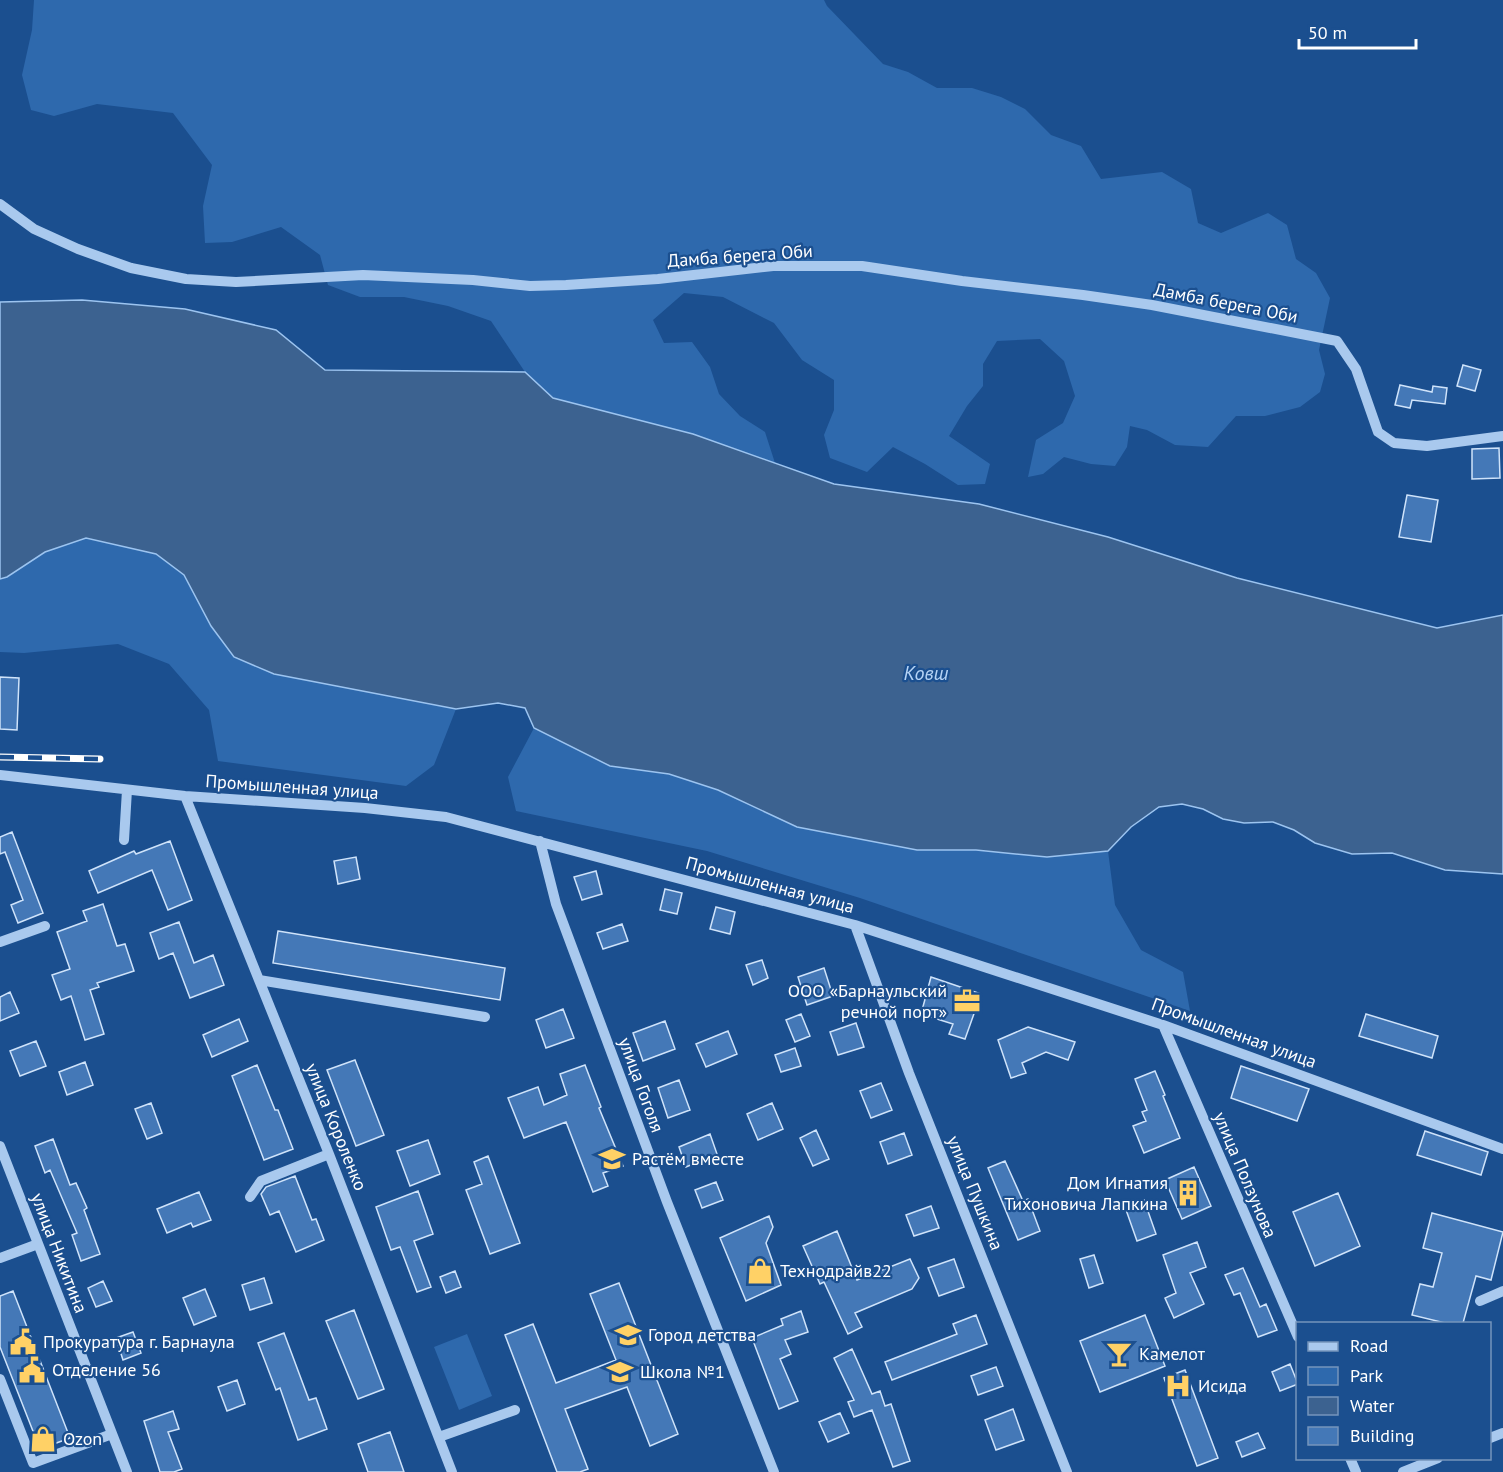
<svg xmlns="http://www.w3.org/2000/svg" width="1503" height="1472" font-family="'PT Sans',sans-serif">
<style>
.green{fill:#2e69ad}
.water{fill:#3c6290;stroke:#9cc4f0;stroke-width:1.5}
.building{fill:#4478b7;stroke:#cfe3fa;stroke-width:1.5}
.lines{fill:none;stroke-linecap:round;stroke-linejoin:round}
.minor{stroke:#a9c9ee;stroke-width:10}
.rail-casing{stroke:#fff;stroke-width:7}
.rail{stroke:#1b4f8f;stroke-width:4.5;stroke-dasharray:14;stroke-linecap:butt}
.labels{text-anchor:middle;stroke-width:4.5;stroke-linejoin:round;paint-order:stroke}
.street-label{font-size:18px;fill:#fff;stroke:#1b4f8f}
.poi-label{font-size:18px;fill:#fff;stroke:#1b4f8f;text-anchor:start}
.water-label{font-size:20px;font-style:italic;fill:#b5d3f5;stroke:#1b4f8f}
</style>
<rect width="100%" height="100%" fill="#1b4f8f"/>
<path class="green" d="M34,0h790l3,6 56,58 25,8 29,16h35l29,9 24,12 26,26 30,11 20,33 61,-7 29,17 7,34 23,10 47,-20 19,12 9,34 20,14 14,25 -11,52 6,24 -5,18 -20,15 -35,9h-29l-28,31 -33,-2 -28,-15 -17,-4 -3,21 -12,19 -24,-2 -27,-7 -21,17 -15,3 8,-37 27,-17 12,-27 -11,-35 -24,-22 -43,2 -14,23v22l-16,20 -18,30 41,28 -5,20 -27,1 -33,-21 -32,-17 -26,25 -37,-14 -6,-23 10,-25v-30l-32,-20 -28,-37 -51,-26 -39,-4 -31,27 11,23 28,-1 18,25 9,27 21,22 25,16 10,31 -73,-25 -149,-40 -28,-26 -34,-51 -43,-15 -44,-9h-44l-32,-12 -8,-30 -39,-28 -49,15 -27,1 -2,-37 9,-41 -39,-52 -76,-9 -43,12 -23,-6 -9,-35 10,-45z
M86,538l70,16 28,21 27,51 63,48 182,35 -22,56 -28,21 -188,-25 -9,-51 -40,-46 -51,-20 -94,9 -24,-1v-73l7,-2 38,-25z
M534,728l76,38 59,8 49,16 79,37 120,23h59l71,7 61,-6 7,54 26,45 42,22 7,39 -330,-113 -153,-47 -191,-40 -8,-34z
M467,1334l25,62 -33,14 -25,-63z"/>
<path class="water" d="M82,300l103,9 91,21 49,40 200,2 28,26 140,36 141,50 145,20 129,33 129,41 200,50 66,-13v259l-58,-4 -53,-17 -40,1 -37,-11 -21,-13 -21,-8 -29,1 -21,-4 -20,-10 -21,-5 -23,3 -28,20 -23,24 -61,6 -71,-7h-59l-120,-23 -79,-37 -49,-16 -59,-8 -76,-38 -9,-20 -27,-5 -42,6 -182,-35 -40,-17 -23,-31 -27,-51 -28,-21 -70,-16 -41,14 -38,25 -7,2v-277z"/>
<path class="building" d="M1463,365l18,5 -6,21 -18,-5z
M1400,385l32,7 1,-6 14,2 -2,16 -33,-4 -2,8 -15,-3z
M1499,448l1,30 -28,1v-30z
M1407,495l31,5 -7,42 -32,-5z
M0,677l19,1 -2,52 -17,-1z
M12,832l31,81 -25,10 -7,-18 12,-5 -18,-48 -5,2v-17z
M170,841l22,59 -24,10 -16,-40 -54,23 -9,-22 45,-20 2,3z
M356,857l4,22 -22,5 -4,-23z
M596,871l6,23 -20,6 -8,-23z
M665,889l17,4 -5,21 -17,-4z
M103,904l14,42 8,-2 9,27 -37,12 2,4 -9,3 14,44 -19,6 -14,-44 -10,4 -9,-25 18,-6 -13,-37 30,-11 -4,-10z
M716,907l19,5 -5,22 -20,-5z
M179,922l15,41 19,-8 11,30 -34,13 -17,-45 -14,6 -9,-26z
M622,924l6,17 -25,8 -6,-16z
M278,931l227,37 -5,32 -227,-37z
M762,960l6,18 -15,7 -7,-20z
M824,968l9,28 -26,9 -9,-28z
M931,977l50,17 -16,45 -16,-5 4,-10 -32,-10z
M10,992l9,21 -19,8v-24z
M563,1009l11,29 -28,10 -10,-28z
M801,1014l9,22 -15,6 -9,-22z
M1366,1014l72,22 -6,22 -73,-22z
M239,1019l9,22 -36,16 -9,-22z
M665,1021l10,28 -32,12 -10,-28z
M856,1023l8,24 -26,8 -8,-23z
M1028,1027l47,15 -7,18 -22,-8 -24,11 4,10 -15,5 -13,-38z
M728,1031l9,23 -31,13 -10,-23z
M36,1041l10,25 -26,10 -10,-25z
M795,1048l6,18 -20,6 -6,-17z
M355,1060l29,75 -28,11 -29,-76z
M85,1062l8,23 -26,10 -8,-23z
M257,1065l18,45h3l15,39 -29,11 -32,-84z
M585,1065l16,42 -2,1 24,58 -20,7 5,13 -15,6 -27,-70 -42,16 -16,-40 30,-11 6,18 23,-10 -7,-21z
M1241,1066l68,23 -12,32 -66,-23z
M1155,1071l10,24 -2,1 17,42 -36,15 -11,-27 13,-5 -4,-9 5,-2 -12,-31z
M679,1080l11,30 -22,8 -10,-30z
M881,1083l11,27 -21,8 -11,-27z
M151,1103l11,30 -15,6 -12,-30z
M772,1103l11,26 -25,11 -11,-26z
M816,1130l13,29 -16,7 -13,-28z
M1425,1131l63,21 -7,23 -64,-20z
M904,1133l8,22 -24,9 -8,-22z
M710,1134l7,20 -31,13 -7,-20z
M53,1139l17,46 6,-2 11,25 -3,2 16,44 -19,7 -9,-26 5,-2 -27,-63 -5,3 -10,-27z
M428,1140l12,34 -30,12 -13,-35z
M488,1156l32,87 -30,11 -24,-64 16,-6 -8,-22z
M1005,1161l18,40 5,-2 12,32 -22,9 -30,-72z
M1194,1167l17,39 -29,13 -17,-39z
M295,1176l17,44 4,-1 8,21 -28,12 -17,-41 -9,4 -9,-21 5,-7z
M716,1182l7,18 -21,8 -7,-18z
M418,1191l15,43 -19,7 17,46 -14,5 -17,-45 -9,3 -15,-43z
M199,1192l12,28 -18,7 -2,-4 -24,10 -10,-24z
M1338,1193l22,53 -45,20 -22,-54z
M1144,1200l12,34 -19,7 -12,-34z
M931,1206l8,22 -25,8 -8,-21z
M1432,1213l71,19 -12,48 -15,-4 -13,47h-18l-33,-8 8,-31 13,3 9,-34 -19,-5z
M769,1216l4,11 -7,16 15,42 -35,16 -26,-63z
M837,1231l20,49 53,-21 9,19 -7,11 -57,24 7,14 -14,7 -24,-52 -4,2 -17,-38z
M1197,1242l9,25 -16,6 14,31 -30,14 -9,-20 11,-5 -13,-38z
M1094,1255l9,28 -14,5 -9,-29z
M954,1259l10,28 -25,9 -11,-28z
M1243,1268l17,39 6,-3 11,26 -19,7 -18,-44 -6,2 -9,-20z
M455,1271l6,16 -15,6 -6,-16z
M264,1278l8,25 -22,7 -8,-25z
M103,1281l9,20 -16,6 -8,-19z
M619,1283l59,151 -28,12 -23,-59 -62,22 23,60 -8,3h-23l-52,-137 28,-11 23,59 60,-23 -26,-66z
M205,1289l11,27 -22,9 -11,-27z
M13,1291l57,147 -30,11 -40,-102v-51z
M354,1310l30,79 -26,10 -32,-78z
M801,1311l7,21 -23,8 6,14 -11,5 18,42 -19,8 -27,-71 31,-13 -2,-6z
M976,1315l11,29 -95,36 -7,-18 72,-28 -4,-10z
M1145,1315l20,51 -65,26 -20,-51z
M133,1332l8,21 -18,7 -7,-22z
M284,1333l25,67 7,-2 11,31 -29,11 -18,-52 -4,2 -18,-47z
M852,1349l20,45 8,-3 5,15 6,-2 19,57 -17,6 -21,-57 -18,7 -6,-15 6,-2 -20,-42z
M1290,1364l8,20 -18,7 -8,-19z
M996,1367l7,19 -25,9 -7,-19z
M1185,1370l33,88 -21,8 -33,-88z
M237,1380l8,24 -18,7 -9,-24z
M1013,1409l11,31 -28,10 -11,-30z
M173,1411l6,18 -11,3 14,37 -8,3h-14l-16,-51z
M840,1413l9,20 -21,9 -9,-20z
M390,1432l14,40h-36l-10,-28z
M1258,1433l7,15 -23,9 -6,-15z"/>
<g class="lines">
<path class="minor" d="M0,204l34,25 44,20 53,19 55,11 50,3 127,-7 110,5 57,6 36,-1 92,-6 115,-13h89l100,15 121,14 69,10 185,36 19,28 22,63 16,11 33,3 76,-10
M0,775l185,21 180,12 81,9 409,108 308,100 340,124
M185,796l144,358 123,318
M124,840l3,-50
M540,841l16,63 111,298 107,270
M855,925l54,148 158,399
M0,942l45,-16
M259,980l226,37
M1163,1025l135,312
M0,1146l127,326
M250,1197l11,-16 68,-27
M0,1258l38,-14
M1480,1301l23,-10
M0,1379l33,84 79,-29
M439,1437l76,-27
M1490,1438l13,-5
M1350,1458l6,14
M1403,1472l35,-14"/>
<g class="rail-casing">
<path id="rail" d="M0,757l100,2"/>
</g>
<use href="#rail" class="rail"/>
</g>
<defs>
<g id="office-bare" transform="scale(2.07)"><path d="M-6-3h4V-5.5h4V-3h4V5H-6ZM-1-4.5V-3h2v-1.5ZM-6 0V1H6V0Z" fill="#ffd166" stroke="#1b4f8f" stroke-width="2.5" paint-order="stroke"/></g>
<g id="school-bare" transform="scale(2.07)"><path d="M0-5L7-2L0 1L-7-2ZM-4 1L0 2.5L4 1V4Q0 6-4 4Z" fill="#ffd166" stroke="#1b4f8f" stroke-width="2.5" paint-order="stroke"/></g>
<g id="building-bare" transform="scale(2.07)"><path d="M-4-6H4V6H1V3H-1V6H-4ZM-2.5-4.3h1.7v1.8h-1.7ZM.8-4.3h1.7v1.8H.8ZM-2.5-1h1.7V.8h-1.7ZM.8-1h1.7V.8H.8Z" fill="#ffd166" stroke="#1b4f8f" stroke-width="2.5" paint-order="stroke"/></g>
<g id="shop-bare" transform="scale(2.07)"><path d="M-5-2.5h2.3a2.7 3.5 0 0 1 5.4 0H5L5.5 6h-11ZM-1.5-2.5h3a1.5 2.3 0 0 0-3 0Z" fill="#ffd166" stroke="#1b4f8f" stroke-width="2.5" paint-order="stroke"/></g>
<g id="civic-bare" transform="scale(2.07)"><path d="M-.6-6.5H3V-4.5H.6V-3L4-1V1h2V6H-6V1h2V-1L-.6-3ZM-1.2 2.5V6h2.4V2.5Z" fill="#ffd166" stroke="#1b4f8f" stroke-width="2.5" paint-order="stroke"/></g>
<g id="bar-bare" transform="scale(2.07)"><path d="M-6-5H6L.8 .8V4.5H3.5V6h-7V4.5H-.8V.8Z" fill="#ffd166" stroke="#1b4f8f" stroke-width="2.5" paint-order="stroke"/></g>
<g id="hospital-bare" transform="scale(2.07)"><path d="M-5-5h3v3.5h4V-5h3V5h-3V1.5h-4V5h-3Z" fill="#ffd166" stroke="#1b4f8f" stroke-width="2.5" paint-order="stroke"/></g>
</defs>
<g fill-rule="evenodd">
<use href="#office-bare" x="967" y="1001"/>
<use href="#school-bare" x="612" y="1159"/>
<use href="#building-bare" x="1188" y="1193"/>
<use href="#shop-bare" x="760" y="1271"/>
<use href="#school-bare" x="628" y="1335"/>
<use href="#civic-bare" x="23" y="1342"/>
<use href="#bar-bare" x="1119" y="1354"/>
<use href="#civic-bare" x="32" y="1370"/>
<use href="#school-bare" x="620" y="1372"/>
<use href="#hospital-bare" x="1178" y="1386"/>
<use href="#shop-bare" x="43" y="1439"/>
</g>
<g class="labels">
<g class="street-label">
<text transform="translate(740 256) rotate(-4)" y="6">Дамба берега Оби</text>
<text transform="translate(1226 303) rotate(11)" y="6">Дамба берега Оби</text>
<text transform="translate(292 787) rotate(4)" y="6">Промышленная улица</text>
<text transform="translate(770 885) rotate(15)" y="6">Промышленная улица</text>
<text transform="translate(1234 1033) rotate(20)" y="6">Промышленная улица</text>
<text transform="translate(641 1085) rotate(70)" y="6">улица Гоголя</text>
<text transform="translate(336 1127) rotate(68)" y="6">улица Короленко</text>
<text transform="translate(1245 1175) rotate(67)" y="6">улица Ползунова</text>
<text transform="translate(975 1193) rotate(68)" y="6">улица Пушкина</text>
<text transform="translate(59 1253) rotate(69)" y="6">улица Никитина</text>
</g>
<g class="poi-label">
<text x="947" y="997" text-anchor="end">ООО «Барнаульский<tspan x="947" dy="21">речной порт»</tspan></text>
<text x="632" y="1165">Растём вместе</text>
<text x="1168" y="1189" text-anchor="end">Дом Игнатия<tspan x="1168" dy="21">Тихоновича Лапкина</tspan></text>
<text x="780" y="1277">Технодрайв22</text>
<text x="648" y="1341">Город детства</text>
<text x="43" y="1348">Прокуратура г. Барнаула</text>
<text x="1139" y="1360">Камелот</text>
<text x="52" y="1376">Отделение 56</text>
<text x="640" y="1378">Школа №1</text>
<text x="1198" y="1392">Исида</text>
<text x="63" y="1445">Ozon</text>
</g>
<g class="water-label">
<text x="926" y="680">Ковш</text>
</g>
</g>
<rect x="1296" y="1322" width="195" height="138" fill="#1b4f8f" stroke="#7695bc" stroke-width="1.5"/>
<rect x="1308" y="1342" width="30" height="9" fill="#a9c9ee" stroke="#7695bc" stroke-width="1.5"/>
<text x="1350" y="1352" font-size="18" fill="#ffffff">Road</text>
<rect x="1308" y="1367" width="30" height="18" fill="#2e69ad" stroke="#7695bc" stroke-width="1.5"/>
<text x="1350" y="1382" font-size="18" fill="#ffffff">Park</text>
<rect x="1308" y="1397" width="30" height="18" fill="#3c6290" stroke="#7695bc" stroke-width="1.5"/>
<text x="1350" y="1412" font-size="18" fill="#ffffff">Water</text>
<rect x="1308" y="1427" width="30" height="18" fill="#4478b7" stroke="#7695bc" stroke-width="1.5"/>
<text x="1350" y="1442" font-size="18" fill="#ffffff">Building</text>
<path d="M1299 39v9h117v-9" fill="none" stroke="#ffffff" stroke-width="3"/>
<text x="1308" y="39" font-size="18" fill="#ffffff" stroke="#1b4f8f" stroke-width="4.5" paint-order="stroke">50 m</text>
</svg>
